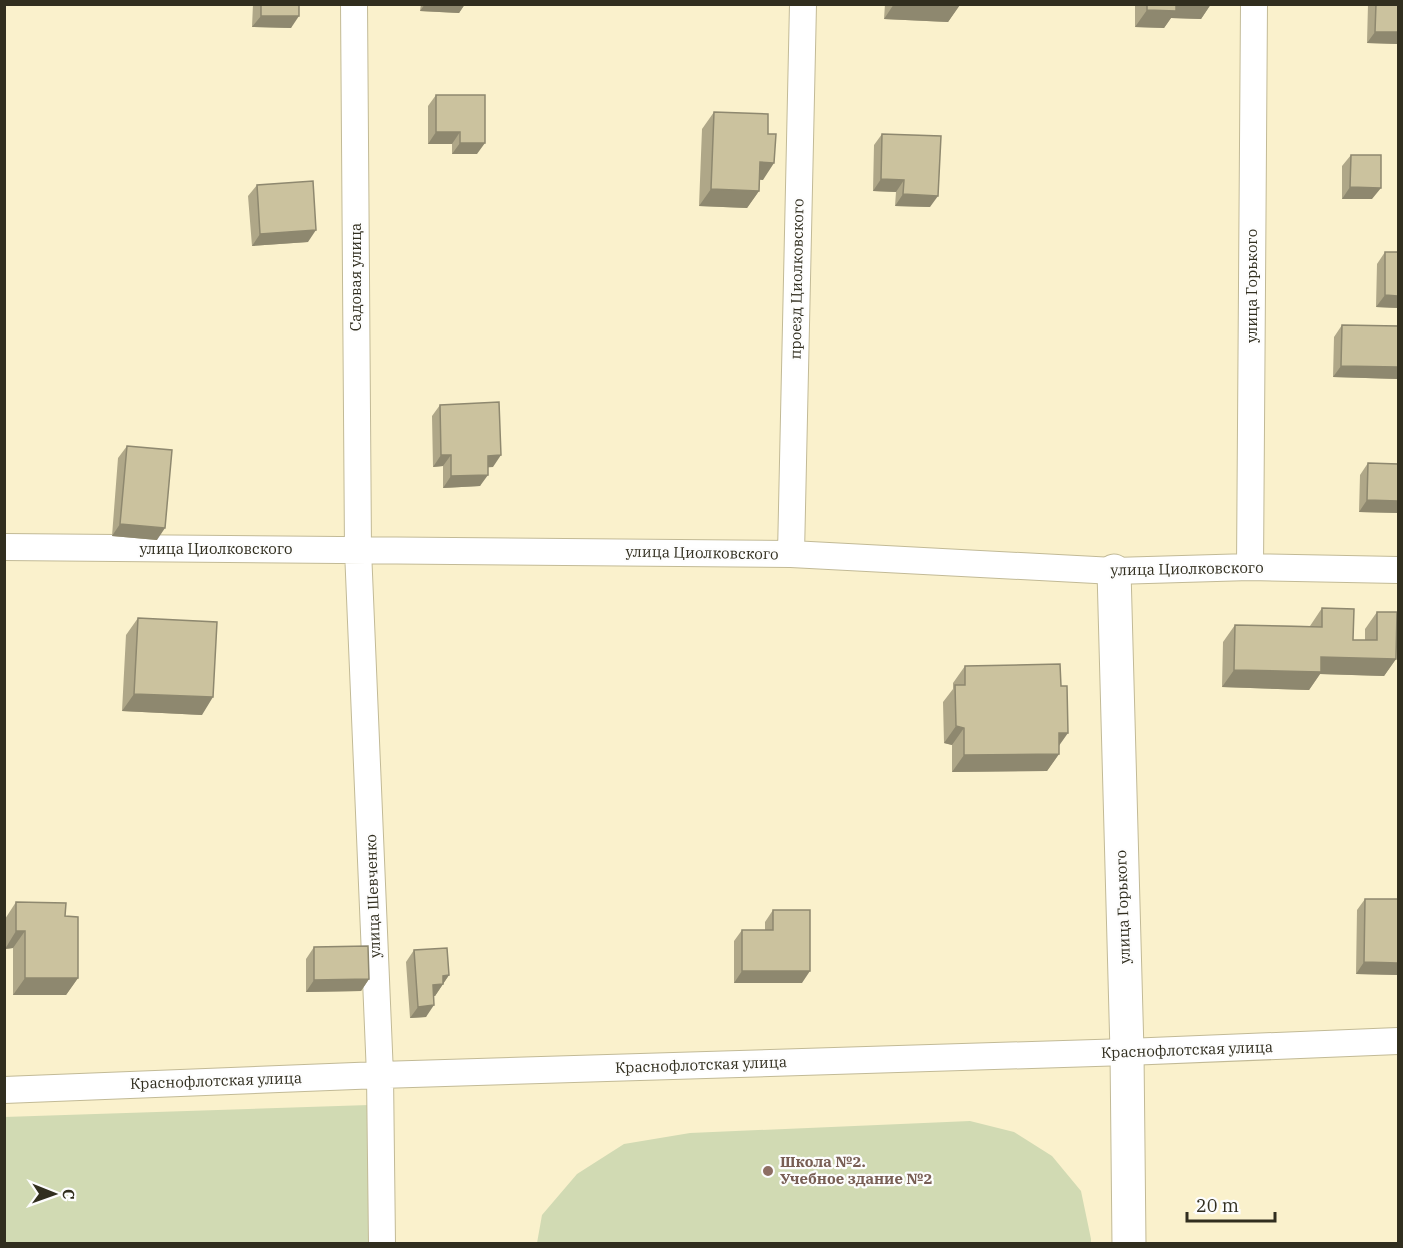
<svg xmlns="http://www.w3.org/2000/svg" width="1403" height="1248" font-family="'IBM Plex Serif',serif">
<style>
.green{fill:#d1dab3}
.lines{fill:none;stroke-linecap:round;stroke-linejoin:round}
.street-casing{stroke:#c2ba96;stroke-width:28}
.secondary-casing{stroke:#c2ba96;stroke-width:35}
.street{stroke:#fff;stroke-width:26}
.secondary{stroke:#fff;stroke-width:33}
.wall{fill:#afa788}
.shaded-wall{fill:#8e886f}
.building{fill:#cbc29e;stroke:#8e886f;stroke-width:1.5}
.education-dot{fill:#8d6e63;stroke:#fdfdfd;stroke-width:2}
.labels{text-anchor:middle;stroke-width:4.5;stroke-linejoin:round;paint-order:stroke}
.street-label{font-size:15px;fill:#312e1f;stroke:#fdfdfd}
.education-label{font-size:15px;font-weight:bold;fill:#785e54;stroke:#fdfdfd;text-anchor:start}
</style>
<rect width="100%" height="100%" fill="#faf1cc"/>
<path class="green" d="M369,1105l6,138h-370l-1,-126z
M970,1121l44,11 38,24 29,35 10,48v4h-554l5,-28 35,-41 47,-30 66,-11z"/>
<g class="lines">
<g class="street-casing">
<path id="street" d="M354,4l4,546 22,525 2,169
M4,547l787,7 323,17 136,-4 148,3
M791,554l12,-550
M1250,567l4,-563
M4,1090l376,-15 747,-23 271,-11"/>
</g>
<g class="secondary-casing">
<path id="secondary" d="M1114,571l13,481 2,192"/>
</g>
<use href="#street" class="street"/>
<use href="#secondary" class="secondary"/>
</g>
<path class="wall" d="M253,4h46l-8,24 -39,-1z
M421,4h44l-6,9 -39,-2z
M885,4h75l-12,18 -64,-3z
M1135,4h76l-10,15 -30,-1 -7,10 -29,-1z
M1368,4h30v40l-31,-1z
M436,95l41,59h-25v-10h-24v-38z
M714,112l54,22 -5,46 -3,-1 -1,12 -12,17 -48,-2 3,-77z
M882,134l48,73 -35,-1 1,-14 -23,-1 1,-46z
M1351,155l21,44h-30v-33z
M257,185l51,57 -56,4 -4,-50z
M1385,252l13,56 -22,-1 1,-43z
M1342,325l56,1v53l-65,-2 1,-40z
M440,405l53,62h-5l-8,19 -37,2v-22l-10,1 -1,-51z
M127,446l30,94 -45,-4 6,-78z
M1368,463l30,1v49l-39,-1 1,-37z
M1322,608l31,32h12v-11l12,-17 19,47 -12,17 -64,-2 -11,16 -87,-3 1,-45 12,-17 75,1z
M138,618l64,97 -80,-4 4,-76z
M965,666l94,80v8l-12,17 -95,1v-27l-8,-2 -1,-41 10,-13v-6z
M1365,899l33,76 -42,-1 1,-64z
M16,902l49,14 13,62 -12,17h-53v-47l-8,1v-30z
M773,910l29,73h-68v-42l8,-11h23v-8z
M314,947l55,32 -8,12 -55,1v-33z
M414,950l35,25 -14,21h-2l-7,21 -16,1 -4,-56z"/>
<path class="shaded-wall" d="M425,4h40l-6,9 -39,-2z
M894,4h50l16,1 -12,17 -64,-3z
M1174,4h37l-10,15 -30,-1 -7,10 -29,-1 12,-17z
M261,16h38l-8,12 -39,-1z
M1375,32h23v12l-31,-1z
M436,132h24l-8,12h-24z
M460,143h25l-8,11h-25z
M760,162l14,1 -11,17 -15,-1z
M881,179l23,1 -8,12 -23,-1z
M1350,187l31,1 -9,11h-30z
M711,189l48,2 -12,17 -48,-2z
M903,194l35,2 -8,11 -35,-1z
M316,230l-8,12 -56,4 8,-12z
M1385,295l13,1v12l-22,-1z
M1341,366l57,1v12l-65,-2z
M441,455h10l-8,11 -10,1z
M501,455l-8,12 -14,1 9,-12z
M488,475l-8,11 -37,2 8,-12z
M1367,500l31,1v12l-39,-1z
M120,524l45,4 -8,12 -45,-4z
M1321,657l75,2 -12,17 -64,-2 -11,16 -87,-3 12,-17z
M134,694l79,3 -11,18 -80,-4z
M956,726l8,2 -12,17 -8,-2z
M1059,733h9l-12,17z
M1059,754l-12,17 -95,1 12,-17z
M16,931h9l-12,17 -8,1z
M1364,962l34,1v12l-42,-1z
M742,971h68l-8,12h-68z
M449,975l-14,21h-11l9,-11 10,-9z
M25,978h53l-12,17h-53z
M369,979l-8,12 -55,1 8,-12z
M434,1005l-8,12 -16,1 8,-11z"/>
<path class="building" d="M261,4h38v12h-38z
M1147,4h29v7l-29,-1z
M1376,4h22v28h-23z
M436,95h49v48h-25v-11h-24z
M714,112l54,2v20h8l-2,29 -14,-1 -1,29 -48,-2z
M882,134l59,2 -3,60 -35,-2 1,-14 -23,-1z
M1351,155h30v33l-31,-1z
M313,181l3,49 -56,4 -3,-49z
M1385,252h13v44l-13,-1z
M1342,325l56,1v41l-57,-1z
M499,402l2,53 -13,1v19l-37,1v-21h-10l-1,-50z
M127,446l45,4 -7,78 -45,-4z
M1368,463l30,1v37l-31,-1z
M1322,608l32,1 -1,31h24v-28h20l-1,47 -75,-2v15l-87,-2 1,-45 87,2z
M138,618l79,4 -4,75 -79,-3z
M1060,664l1,22h6l1,47h-9v21l-95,1v-27l-8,-2 -1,-41h10v-19z
M1365,899h33v64l-34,-1z
M16,902l50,1 -1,13 13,1v61h-53v-47h-9z
M773,910h37v61h-68v-41h31z
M368,946l1,33 -55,1v-33z
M447,948l2,27 -6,1v8l-10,1 1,20 -16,2 -4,-57z"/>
<circle class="education-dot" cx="768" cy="1171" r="6"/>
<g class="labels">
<g class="street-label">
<text transform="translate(356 277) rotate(-90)" y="5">Садовая улица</text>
<text transform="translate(797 279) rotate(-89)" y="5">проезд Циолковского</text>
<text transform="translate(1252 286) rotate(-90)" y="5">улица Горького</text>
<text x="216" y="554">улица Циолковского</text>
<text transform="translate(702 553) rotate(1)" y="5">улица Циолковского</text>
<text transform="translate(1187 569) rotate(-1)" y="5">улица Циолковского</text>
<text transform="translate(373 896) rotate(-92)" y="5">улица Шевченко</text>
<text transform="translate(1123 907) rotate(-92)" y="5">улица Горького</text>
<text transform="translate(1187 1050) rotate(-2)" y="5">Краснофлотская улица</text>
<text transform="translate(701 1065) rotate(-2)" y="5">Краснофлотская улица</text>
<text transform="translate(216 1081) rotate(-2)" y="5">Краснофлотская улица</text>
</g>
<g class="education-label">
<text x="780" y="1167">Школа №2.<tspan x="780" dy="17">Учебное здание №2</tspan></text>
</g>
</g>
<rect width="1403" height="1248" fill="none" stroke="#312e1f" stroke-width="12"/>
<g transform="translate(54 1194) rotate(91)" stroke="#fdfdfd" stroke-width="4.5" paint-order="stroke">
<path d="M0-4.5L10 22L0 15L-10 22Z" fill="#312e1f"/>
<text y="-9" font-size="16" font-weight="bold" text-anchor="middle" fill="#312e1f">С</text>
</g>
<path d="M1187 1212v9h88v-9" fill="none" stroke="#312e1f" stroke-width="3"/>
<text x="1196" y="1212" font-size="18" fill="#312e1f" stroke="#fdfdfd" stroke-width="4.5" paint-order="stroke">20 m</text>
</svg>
